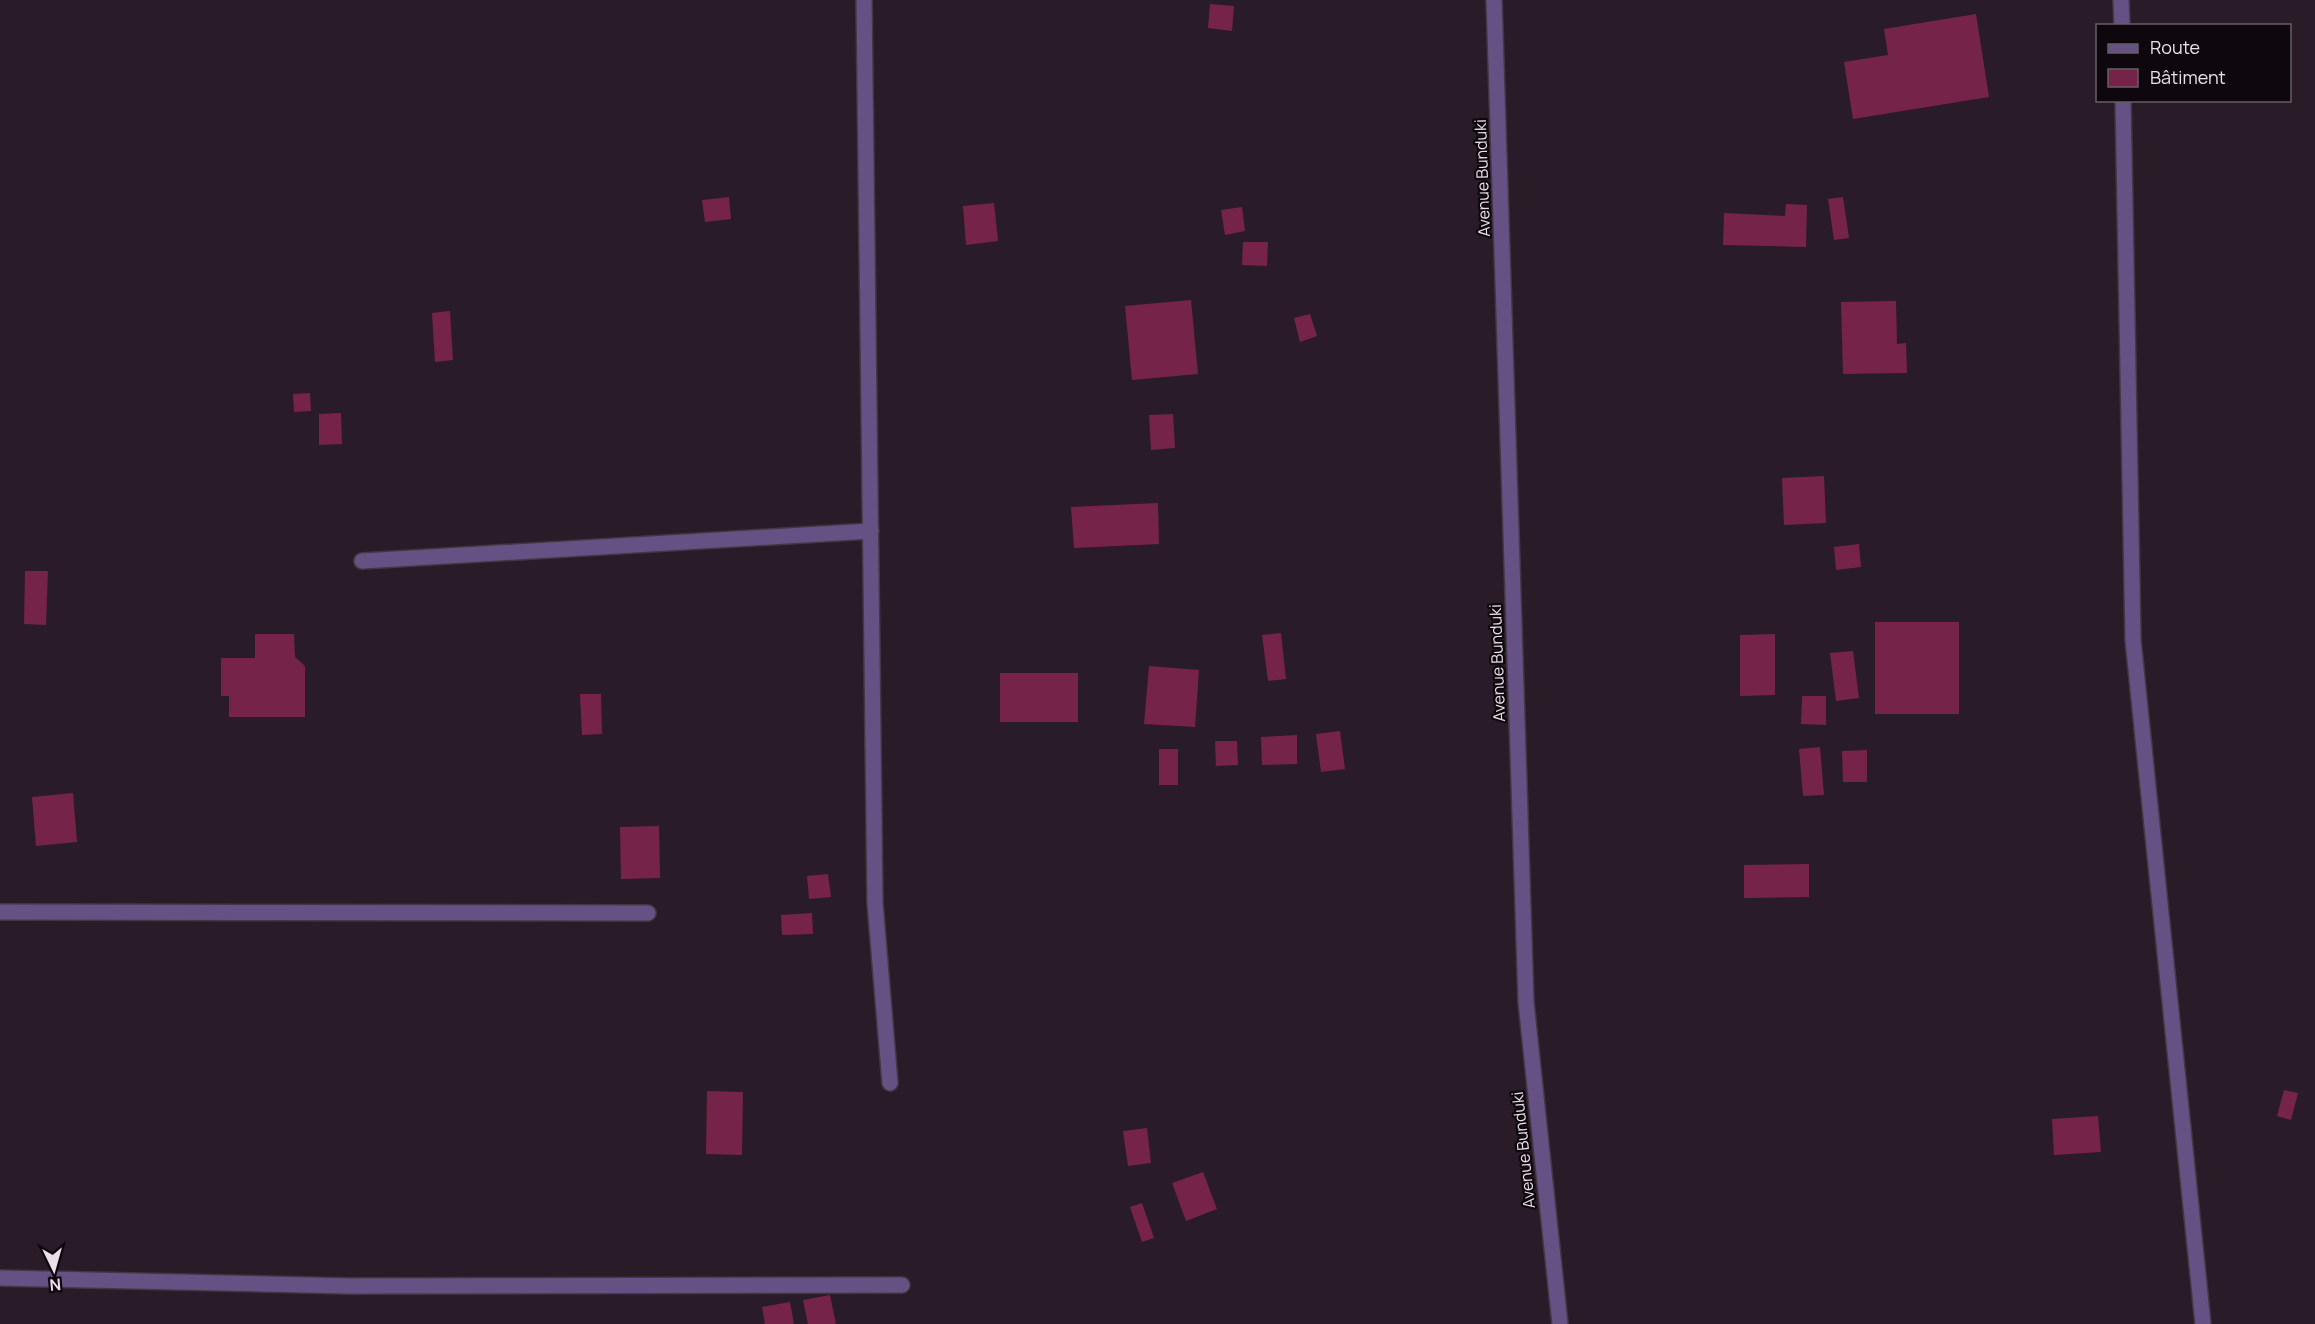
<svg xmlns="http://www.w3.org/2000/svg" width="2315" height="1324" font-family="Manrope,sans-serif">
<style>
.building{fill:#76234a}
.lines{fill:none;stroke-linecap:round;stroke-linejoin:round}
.street-casing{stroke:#443743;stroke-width:18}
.street{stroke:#655183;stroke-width:15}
.labels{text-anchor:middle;stroke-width:4.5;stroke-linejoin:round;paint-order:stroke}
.street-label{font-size:16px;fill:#eae0e9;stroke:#0e080e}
</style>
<rect width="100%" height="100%" fill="#291c28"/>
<path class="building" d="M1210,4l24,2 -2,25 -24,-3z
M1976,14l13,83 -136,22 -9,-57 44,-7 -4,-26z
M729,197l2,22 -26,3 -3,-22z
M1843,197l6,41 -15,2 -6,-41z
M994,203l4,38 -32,4 -3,-39z
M1786,204l21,1 -1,42 -83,-2 1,-32 61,3z
M1242,207l3,24 -20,4 -4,-25z
M1243,242h25l-1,24 -25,-1z
M1191,300l7,74 -66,6 -7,-74z
M1896,301l1,43 9,-1 1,30 -64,1 -2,-72z
M450,311l3,49 -18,2 -3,-49z
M1310,314l7,22 -17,6 -6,-24z
M310,393l1,18 -17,1 -1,-18z
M341,413l1,31 -23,1v-31z
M1173,414l2,34 -24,2 -2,-35z
M1824,476l2,47 -42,2 -2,-47z
M1158,503l1,41 -85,4 -3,-41z
M1859,544l2,23 -25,3 -2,-23z
M25,571h23l-2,54 -22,-1z
M1875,622h84v92h-84z
M1281,633l5,46 -18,2 -6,-46z
M255,634h39l1,23 10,9v51h-76v-21h-8v-38h34z
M1775,634v61l-35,1v-61z
M1853,651l6,47 -23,3 -6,-48z
M1149,666l50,4 -4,57 -51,-3z
M1000,673h78v49h-78z
M580,694h21l1,40 -20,1z
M1802,696h24v29l-25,-1z
M1340,731l5,38 -24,3 -5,-38z
M1297,735v29l-35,1 -1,-28z
M1215,741h22l1,24 -22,1z
M1820,747l4,48 -21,1 -4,-47z
M1159,749h19v36h-19z
M1867,750v32h-24l-1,-31z
M73,793l4,49 -41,4 -4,-49z
M659,826l1,52 -39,1 -1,-52z
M1809,864v33l-65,1v-33z
M828,874l3,23 -22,2 -2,-23z
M812,913l1,21 -31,1 -1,-20z
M2284,1090l14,3 -7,27 -14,-4z
M707,1091l36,1 -1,63 -36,-1z
M2098,1116l3,36 -47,3 -2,-36z
M1147,1128l4,35 -23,3 -5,-35z
M1203,1172l14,37 -31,12 -14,-38z
M1142,1203l12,35 -12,4 -12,-35z
M830,1295l6,29h-28l-5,-24z
M790,1302l4,22h-29l-3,-17z"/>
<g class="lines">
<g class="street-casing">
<path id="street" d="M864,0l11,903 15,180
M1494,0l32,1002 34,322
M2121,0l1,26
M2123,100l10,540 70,684
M362,561l509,-30
M0,912l648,1
M0,1278l349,8 553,-1"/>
</g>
<use href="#street" class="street"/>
</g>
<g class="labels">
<g class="street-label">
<text transform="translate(1482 178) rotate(-92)" y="6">Avenue Bunduki</text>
<text transform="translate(1497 663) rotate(-92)" y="6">Avenue Bunduki</text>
<text transform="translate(1523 1150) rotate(-96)" y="6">Avenue Bunduki</text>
</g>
</g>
<rect x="2096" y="24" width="195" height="78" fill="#0e080e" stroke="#665e66" stroke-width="1.5"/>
<rect x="2108" y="44" width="30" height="9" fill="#655183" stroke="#665e66" stroke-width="1.5"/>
<text x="2150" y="54" font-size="18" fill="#eae0e9">Route</text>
<rect x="2108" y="69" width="30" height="18" fill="#76234a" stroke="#665e66" stroke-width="1.5"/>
<text x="2150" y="84" font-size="18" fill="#eae0e9">Bâtiment</text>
<g transform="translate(54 1270) rotate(175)" stroke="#0e080e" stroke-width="4.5" paint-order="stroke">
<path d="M0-4.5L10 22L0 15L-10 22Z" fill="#eae0e9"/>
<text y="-9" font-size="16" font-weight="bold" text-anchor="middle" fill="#eae0e9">N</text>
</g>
</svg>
